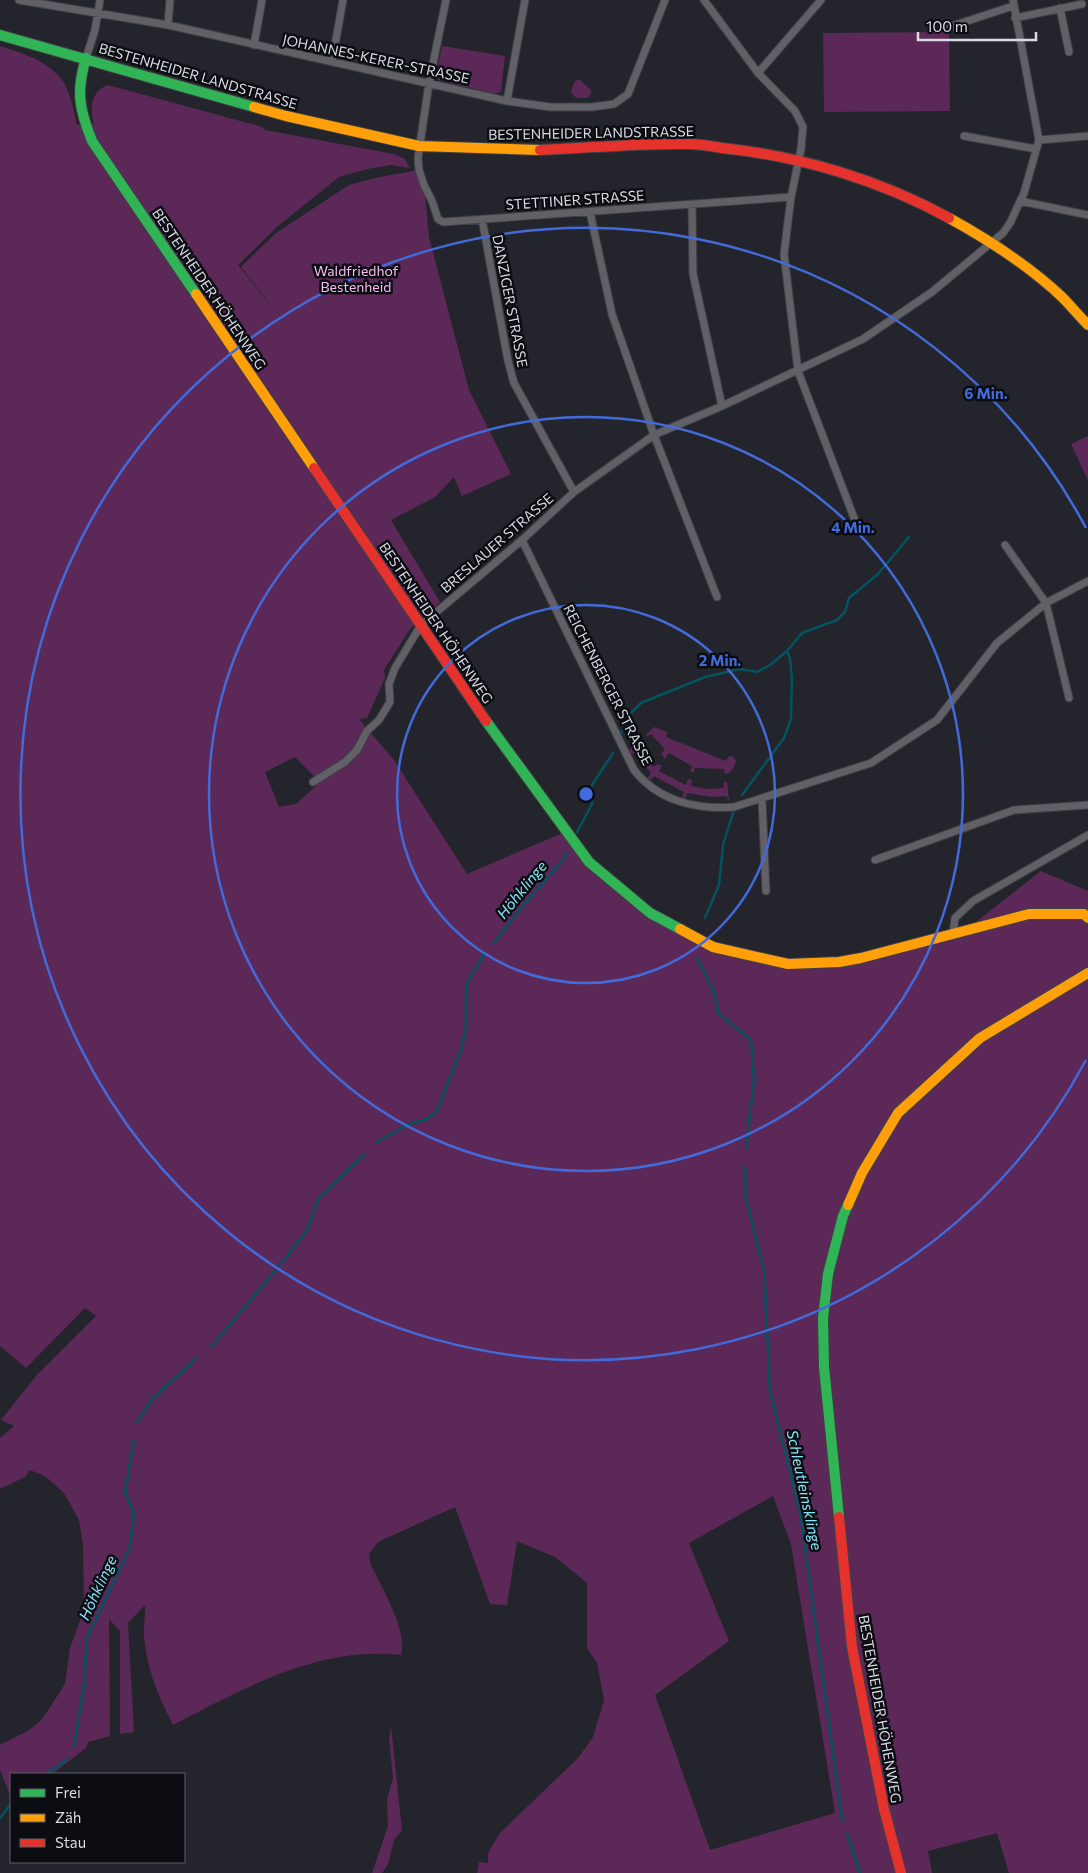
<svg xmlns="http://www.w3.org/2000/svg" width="1088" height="1873" font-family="Commissioner,sans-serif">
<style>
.green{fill:#5b2857;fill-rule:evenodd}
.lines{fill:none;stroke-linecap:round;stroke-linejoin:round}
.stream{stroke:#035360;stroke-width:2.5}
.street-casing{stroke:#3f4045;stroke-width:9}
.fast-casing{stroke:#3f4045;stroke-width:12}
.slow-casing{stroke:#3f4045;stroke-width:12}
.jam-casing{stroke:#3f4045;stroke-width:12}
.street{stroke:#606066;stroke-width:7}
.fast{stroke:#30b455;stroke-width:10}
.slow{stroke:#ff9f0a;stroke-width:10}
.jam{stroke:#e5322d;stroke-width:10}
.ring{fill:none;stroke:#436ada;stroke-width:2.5}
.labels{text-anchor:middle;stroke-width:5;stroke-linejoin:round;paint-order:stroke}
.street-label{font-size:14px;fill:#d9dbe3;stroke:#0c0d12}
.park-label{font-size:14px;fill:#f7bdee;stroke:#0c0d12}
.water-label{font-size:15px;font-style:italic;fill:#87e4f7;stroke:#0c0d12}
.centre{fill:#436ada;stroke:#0c0d12;stroke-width:2.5}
.ring-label{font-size:15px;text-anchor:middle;font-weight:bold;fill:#436ada;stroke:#0c0d12;stroke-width:5;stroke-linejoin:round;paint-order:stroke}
</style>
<rect width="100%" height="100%" fill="#24252c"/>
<path class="green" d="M949,32l1,79 -126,1 -1,-79z
M0,46c23,7 51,16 64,37 7,12 10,29 13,42l17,-2c-5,-15 -3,-32 14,-38l154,42 3,3 129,24 11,5 5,9 -19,-3 -24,4 -28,8 -61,49 -40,39 44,54 -41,-52 35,-34 73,-48 26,-7 44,-8 5,15 5,52 40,153 42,84 -49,22 -8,-19 -19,20 -44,23 49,82 -30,27 -26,41 1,8 -18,40 -8,1 35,41 73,114 100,-43 22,31 61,51 63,34 75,17 51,-2 125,-31 77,-60 47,20v982h-79l-12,-40 -69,18 4,22h-455l2,-11 9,1v-10l11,-19 79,-76 15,-21 11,-37 -7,-37 -10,-15v-65l-32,-26 -38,-16 -10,64 -17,-1 -35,-97 -77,35 -9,12 2,11c11,23 37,66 30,90 -82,-9 -157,33 -228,70 -14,-27 -27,-58 -29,-89 -1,-10 2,-21 1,-31l-17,18 6,109 -14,2v-103l-11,-12 1,117 -22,6 -2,6 -34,26h-41v23l-11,-27v-25l31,-16 12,-11 22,-34 5,-36 14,-38 -1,-66 -4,-24 -15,-27 -19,-17 -15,-6 -5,7 -25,12v-51l14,-12 -13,-6 35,-44 60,-60 -11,-8 -59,60 -26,-22zM295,757l20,20 2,8 -21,19 -17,3 -14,-35zM773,1496l18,48 44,269 -125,37 -55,-155 74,-54 -40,-98z
M442,46l63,10 -4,35 -6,3 -60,-15z
M579,79l13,12 -4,7h-12l-5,-6 3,-10z
M1088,436v45l-17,-37z
M654,727l13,5 -1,5 60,24 3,-5 5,1 2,5c-3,6 -4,11 -11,12l-1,-5 -29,-1 -1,5 -4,-2 2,-5 -23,-13 -4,6 -4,-5 4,-5 -14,-15 -5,3 1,-3z
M638,742l2,1 -3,3 16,21 5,-3 4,2 -3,5 27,14 2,-6 4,1 -1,6 17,3 16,-1v-6h3l2,18 -1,1 -1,-5 -15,1 -25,-4 -2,6 -3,-2 2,-5 -30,-16 -3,4 -4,-2 4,-5 -17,-20 -5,2 -1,-2 4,-7z
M391,1726l11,104 -8,10 -6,24 -6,9h-10l16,-47 -1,-27 6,-21 -4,-39z"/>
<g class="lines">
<path class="stream" d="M622,732l8,-18 11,-11 64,-26 35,-8 17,3 13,-7 17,-14 15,-18 35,-13 8,-8 4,-14 28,-23 32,-38
M742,795l42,-57 7,-19 1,-39 -2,-22 -3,-7
M577,832l15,-28v-19l21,-32
M705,918l14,-33 4,-40 10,-32
M494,943l27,-35 41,-47 5,-9
M697,958l16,31 5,24 33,27 3,40 -8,69
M377,1142l32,-18 18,-5 10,-8 25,-64 4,-23v-39l18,-31
M745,1167l1,31 18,72 6,121 31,126 41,303
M211,1347l70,-83 26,-34 11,-31 47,-45
M137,1422l15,-23 45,-41
M74,1747l10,-63 3,-46 43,-91 4,-33 -9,-22 9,-52
M47,1774l20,-15
M0,1818l11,-14
M847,1834l13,39"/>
<g class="street-casing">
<path id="street" d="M19,0l149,25 339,76 43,6h42l22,-3 14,-10 37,-94
M446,0l-17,83 -11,75 1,12 5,15 8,16 6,18 5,3 348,-25
M704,0l54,73 37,38 8,16 -2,22 -10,48 -7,57 14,117 58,152
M1060,8l9,44
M1015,18l67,-14
M168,25l2,-25
M949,27l64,-21
M254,45l8,-45
M86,58l9,-28 5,-30
M332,62l11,-62
M758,73l63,-73
M507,101l18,-101
M964,136l72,13
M1039,140l49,-4
M1020,201l68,14
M692,204l1,70 29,132
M590,212l22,102 42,121 63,162
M482,219l26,142 6,22 60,109
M522,540l112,230c24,31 63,40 100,37l137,-44 66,-43 60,-77 49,-40 42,-22
M1005,545l41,58 23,95
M313,782l32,-20 12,-12 10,-19 12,-11 11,-18 -1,-18 6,-16 26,-43 101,-85 52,-48 80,-57 68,-29 141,-67 69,-47 71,-59 7,-10 14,-30 15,-53 -26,-140
M762,799l4,92
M875,860l139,-50 74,-5
M953,934l2,-16 18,-17 115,-66"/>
</g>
<g class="fast-casing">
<path id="fast" d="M0,35l254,72
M86,58c-10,33 -7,51 6,83l104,153
M486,721l103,141 61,51 30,16
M839,1517l-15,-150 -1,-49 5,-44 15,-58 5,-11"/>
</g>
<g class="slow-casing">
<path id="slow" d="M254,107l32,9 133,30 121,4
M949,218c40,22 80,48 113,79 9,9 17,19 26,28
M196,294l118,174
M680,929l33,18 75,17 51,-2 22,-4 168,-44h55l4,4
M848,1205l14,-32 36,-60 82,-75 108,-65"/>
</g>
<g class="jam-casing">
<path id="jam" d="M540,150c49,-2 99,-7 148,-6 11,0 23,2 34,4 78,8 158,32 227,70
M314,468l172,253
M839,1517l13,130 32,162 17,64"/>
</g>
<use href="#street" class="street"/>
<use href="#fast" class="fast"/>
<use href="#slow" class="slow"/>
<use href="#jam" class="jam"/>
</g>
<g class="ring">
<circle cx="586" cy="794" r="189"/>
<circle cx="586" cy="794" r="377"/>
<path d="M1086 1060A566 566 0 1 1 1086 528"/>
</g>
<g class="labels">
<g class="street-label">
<text transform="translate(376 59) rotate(12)" y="5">JOHANNES-KERER-STRASSE</text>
<text transform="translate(198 76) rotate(16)" y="5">BESTENHEIDER LANDSTRASSE</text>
<text transform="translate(591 133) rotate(-1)" y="5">BESTENHEIDER LANDSTRASSE</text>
<text transform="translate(575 200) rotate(-4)" y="5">STETTINER STRASSE</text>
<text transform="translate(209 289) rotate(56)" y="5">BESTENHEIDER HÖHENWEG</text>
<text transform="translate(510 301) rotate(79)" y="5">DANZIGER STRASSE</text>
<text transform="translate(497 543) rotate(-41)" y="5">BRESLAUER STRASSE</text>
<text transform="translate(436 623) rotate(56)" y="5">BESTENHEIDER HÖHENWEG</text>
<text transform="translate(608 685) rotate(63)" y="5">REICHENBERGER STRASSE</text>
<text transform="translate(880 1709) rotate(80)" y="5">BESTENHEIDER HÖHENWEG</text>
</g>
<g class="park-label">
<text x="356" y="276">Waldfriedhof<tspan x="356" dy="16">Bestenheid</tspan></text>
</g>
<g class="water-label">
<text transform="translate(522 890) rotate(-51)" y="5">Höhklinge</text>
<text transform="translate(804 1490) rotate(78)" y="5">Schleutleinsklinge</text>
<text transform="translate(98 1588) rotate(-65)" y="5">Höhklinge</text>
</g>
</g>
<circle cx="586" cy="794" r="8" class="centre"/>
<g class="ring-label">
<text x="986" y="399">6 Min.</text>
<text x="853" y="533">4 Min.</text>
<text x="720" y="666">2 Min.</text>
</g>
<rect x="10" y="1773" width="175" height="90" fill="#0c0d12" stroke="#5e5f66"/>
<rect x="20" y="1789" width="25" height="8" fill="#30b455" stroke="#5e5f66"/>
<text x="55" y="1798" font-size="15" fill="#d9dbe3">Frei</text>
<rect x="20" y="1814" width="25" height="8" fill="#ff9f0a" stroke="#5e5f66"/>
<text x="55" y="1823" font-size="15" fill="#d9dbe3">Zäh</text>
<rect x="20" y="1839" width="25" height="8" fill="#e5322d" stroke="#5e5f66"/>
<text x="55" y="1848" font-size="15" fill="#d9dbe3">Stau</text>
<path d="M918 32v8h118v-8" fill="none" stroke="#d9dbe3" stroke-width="2.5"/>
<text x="926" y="32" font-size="15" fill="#d9dbe3" stroke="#0c0d12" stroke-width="4" paint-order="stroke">100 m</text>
</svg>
